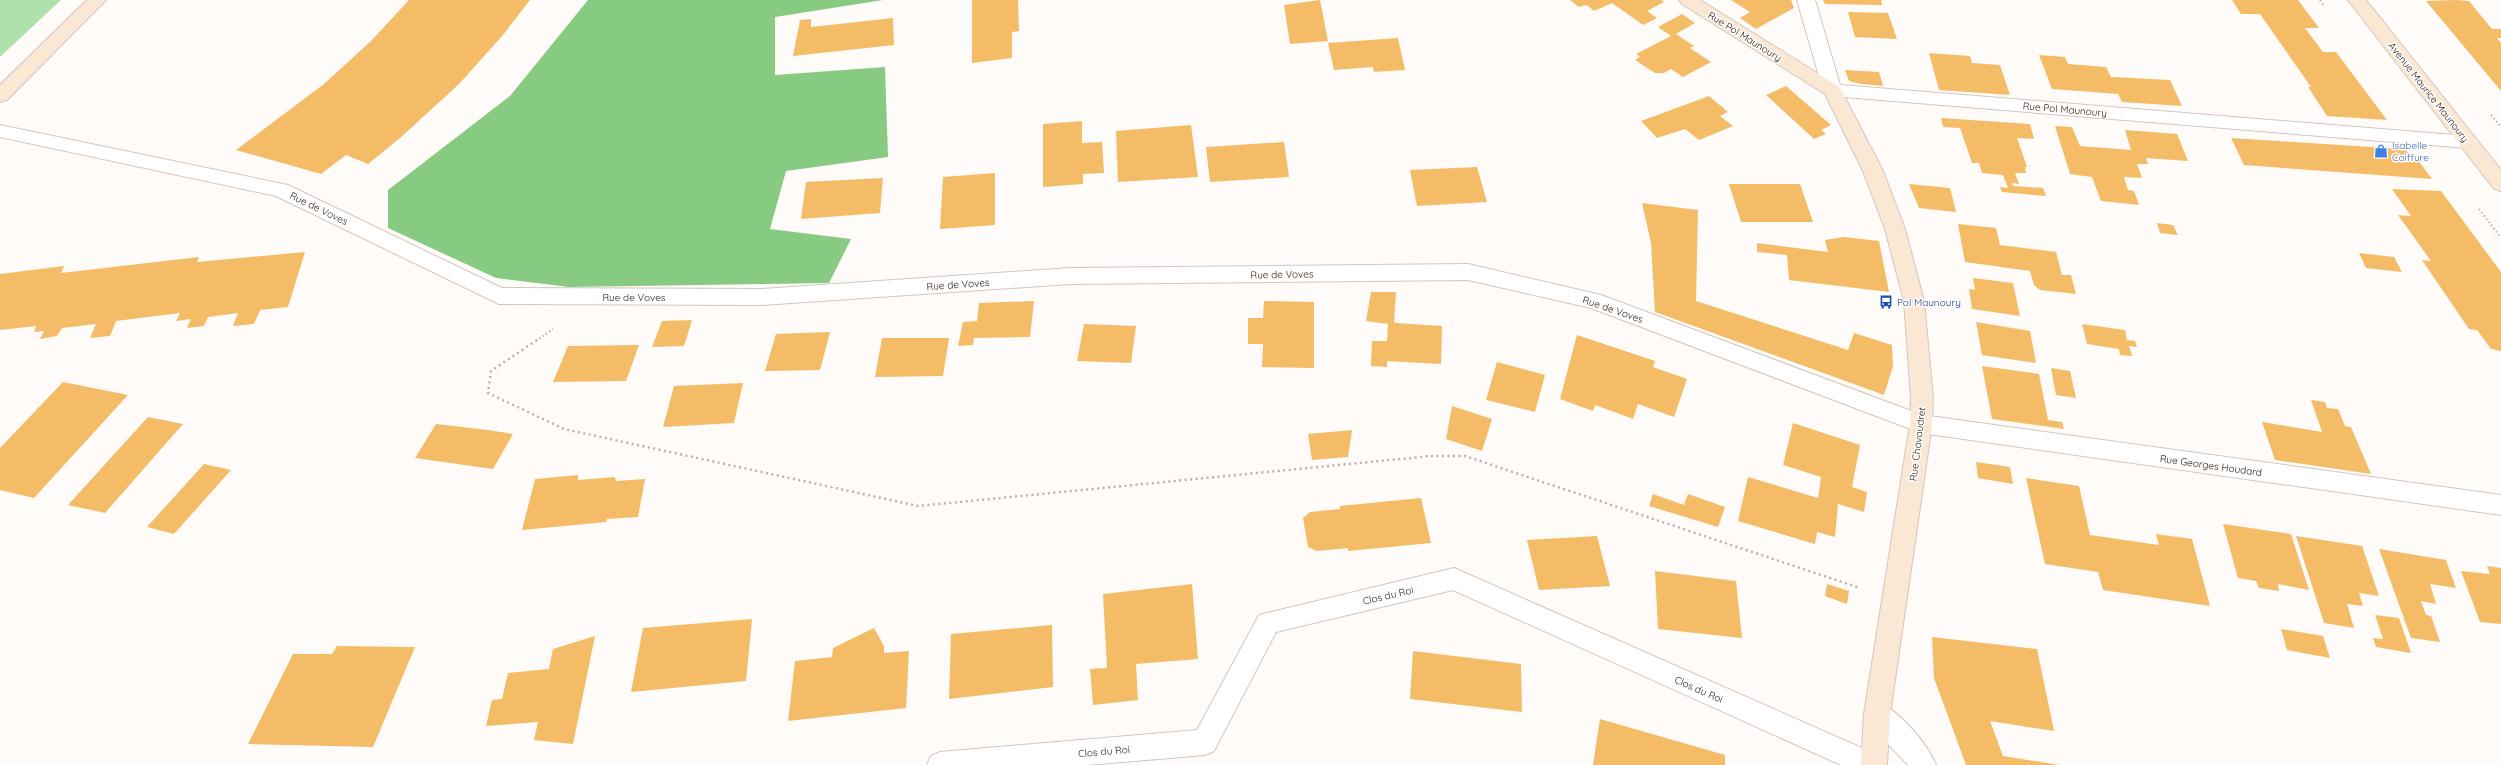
<svg xmlns="http://www.w3.org/2000/svg" width="2501" height="765" font-family="Quicksand,sans-serif">
<style>
.green{fill:#afe1ab}
.forest{fill:#87ca82}
.building{fill:#f4bc67}
.lines{fill:none;stroke-linecap:round;stroke-linejoin:round}
.street-casing{stroke:#d4c6bf;stroke-width:2}
.secondary-casing{stroke:#d4c6bf;stroke-width:2}
.path-far1{stroke:#b5b2af;stroke-width:2;stroke-dasharray:1.5 2.5;stroke-linecap:butt}
.path{stroke:#b5b2af;stroke-width:2.5;stroke-dasharray:2 3.5;stroke-linecap:butt}
.street{fill:#fff;fill-rule:evenodd}
.secondary{fill:#fbe8d4;fill-rule:evenodd}
.labels{text-anchor:middle;stroke-width:3;stroke-linejoin:round;paint-order:stroke}
.street-label{font-size:10px;fill:#292421;stroke:#fefbf9}
.shop-label{font-size:10px;fill:#366cbe;stroke:#fefbf9;text-anchor:start}
.transit-label{font-size:10px;fill:#164399;stroke:#fefbf9;text-anchor:start}
</style>
<rect width="100%" height="100%" fill="#fefbf9"/>
<path class="green" d="M0,0h61l-61,57z"/>
<path class="forest" d="M588,0h295l-108,17v58l110,-8 3,90 -102,14 -16,58 81,10 -22,44 -260,4 -73,-9 -108,-50v-38l122,-94z"/>
<path class="building" d="M409,0h121l-27,35 -44,49 -59,54 -32,26 -22,-9 -25,19 -85,-24 88,-66 47,-43z
M972,0h46l1,31 -7,1v26l-40,5z
M1320,0l8,41 -38,3 -6,-39z
M1570,0h91l3,2 -17,9 10,7 -14,7 -31,-22 -18,8 -7,-6 -8,2z
M1731,0h60l3,8 -38,21 -16,-11 10,-6z
M1823,0h58l1,5 -57,-1z
M2232,0h66l21,28h-14l18,24h13l51,68 -60,-4 -19,-29h3l-51,-73h-19z
M2456,0l13,1 23,28h9v9h-4l4,5v48l-75,-90z
M1848,12l40,1 9,26 -42,-2z
M1682,14l13,9 -19,11 18,12 -4,2 21,14 -28,15 -12,-8 -7,4h-9l-20,-13 5,-3 -4,-3 35,-18 -13,-9z
M893,18l1,27 -101,11 7,-36 11,-1v8z
M1398,38l7,32 -31,2 -1,-5 -39,3 -6,-27z
M1929,53l41,3 2,7 28,2 10,30 -71,-5z
M2039,55l26,2 3,7 38,3 5,10 59,3 12,26 -60,-4 -4,-8 -66,-5z
M1845,70l34,2 4,14 -22,-2 -12,-3z
M1786,86l45,39 -10,5 5,4 -12,5 -48,-44z
M1709,96l19,16 -8,4 13,10 -34,14 -14,-11 -28,9 -16,-17z
M1941,118l89,6 4,15 -17,-1 10,29h-2l1,6h-11l4,11 -7,-1 1,3 30,2 3,8 -44,-4 -2,-5 8,1 -5,-13 -21,-2 -3,-10h-7l-12,-35 -17,-1z
M1082,121v22l20,-1 2,31 -21,1v10l-40,3v-63z
M1191,125l7,52 -80,5 -2,-51z
M2055,126l17,1 8,19 51,4 -6,-20 52,4 11,27 -42,-3 2,6h-11l5,14 -18,-1 4,13 6,1 5,14 -38,-4 -9,-24 -22,-3z
M2231,138l171,11 12,6 18,24 -188,-14z
M1284,142l5,35 -79,5 -4,-35z
M1477,167l10,35 -70,4 -7,-36z
M995,173v52l-55,4 3,-52z
M883,178l-3,35 -79,6 5,-37z
M1729,184h71l13,38h-72z
M1909,184l41,4 6,24 -37,-4z
M2392,189l49,2 60,81v79l-10,-2 -14,-19 -8,-1 -47,-69 9,1 -33,-46 13,1z
M1642,203l56,7 -2,91 152,49 6,-17 38,12 1,21 -9,29 -229,-83 -4,-69z
M2157,223l16,2 5,10 -18,-2z
M1958,224l38,4 4,17 56,7 6,23h9l5,19 -36,-4 -6,-5 -4,-14 -65,-9z
M1844,237l35,4 10,51 -100,-12 -2,-25 -30,-3v-9l71,9 -3,-12z
M305,252l-17,55 -28,3 -6,14 -21,2 5,-13 -30,4 -4,9 -17,2 4,-9 -15,2 4,-8 -64,8 -6,15 -20,2 6,-14 -34,4 -5,8 -17,3 4,-8 -10,1 2,-6 -36,4v-56l64,-8 -3,7 138,-16 -2,5z
M2359,253l35,4 8,15 -36,-4z
M1973,278l40,5 7,33 -48,-7 -3,-20 6,1z
M1371,292h25l-2,30 2,1 46,3 -1,38 -54,-3v6l-16,-1 1,-25h15l1,-17 -22,-3z
M1034,301l-4,36 -56,1 -1,7 -15,1 5,-24 14,-1 2,-18z
M1264,301l50,1v66l-52,-1 1,-23h-15v-26h15z
M692,320l-8,26 -32,1 10,-26z
M1976,322l54,9 6,32 -54,-8z
M1084,324l52,2 -5,37 -54,-2z
M2082,324l43,6 2,10 8,1 2,6 -8,-1 3,10 -12,-1 -1,-6 -32,-5z
M830,332l-10,38 -55,1 11,-37z
M1577,335l78,26 -2,6 34,12 -13,38 -36,-13 -5,15 -38,-14 -2,6 -33,-12z
M882,338h67l-6,38 -68,1z
M639,345l-13,36 -73,1 15,-36z
M1497,362l48,13 -10,37 -49,-12z
M1982,366l57,8 9,46 14,2 2,7 -72,-10z
M2051,368l19,3 6,27 -20,-3z
M63,382l65,13 -94,103 -34,-8v-42z
M743,383l-9,40 -71,4 11,-41z
M2311,400l14,2 2,6 11,1 7,17 6,1 20,47 -96,-14 -13,-38 60,10z
M1452,406l40,13 -10,32 -36,-12z
M148,417l35,7 -78,89 -37,-8z
M1793,423l67,22 -8,42 15,5 -3,20 -26,-8 -3,33 -18,-5 -2,12 -77,-23 10,-44 70,21 3,-21 -38,-12z
M436,424l52,6 25,4 -20,35 -78,-11z
M1352,430l-4,27 -36,3 -4,-26z
M1976,462l34,5 3,17 -35,-6z
M204,464l27,6 -57,64 -27,-7z
M578,475v5l37,-3 1,4 29,-2 -7,38 -31,2 -1,3 -84,8 13,-51z
M2026,478l53,8 11,49 69,10 -3,-11 36,5 18,67 -107,-16 -5,-18 -53,-8z
M1653,494l31,11 4,-11 37,13 -7,20 -69,-21z
M1421,498l10,45 -83,8v-3l-31,3 -9,-4 -5,-29 7,-6 30,-3v-3z
M2223,524l68,10 18,56 -31,-6 1,7 -20,-3 -3,-7 -18,-3z
M1597,536l13,50 -71,4 -12,-50z
M2296,536l66,10 17,50 -20,-3 4,13 -16,-2 7,24 -30,-5z
M2379,549l67,11 10,28 -26,-4 6,20 -15,-3 5,14 5,1 9,26 -29,-4z
M2487,566l14,2v56l-21,-2 -19,-51 29,3z
M1655,571l81,10 6,57 -84,-9z
M1192,584l6,75 -62,5 2,36 -45,5 -3,-36 17,-1 -4,-74z
M1827,584l22,7 -2,13 -22,-8z
M2375,615l24,3 12,35 -35,-6 -3,-9 10,1z
M752,619l-6,62 -115,11 12,-64z
M1052,625l1,62 -104,12 2,-65z
M874,628l10,18v7l25,-2 -3,57 -118,13 7,-60 37,-4 1,-9z
M2281,629l42,7 7,22 -43,-8z
M595,636l-22,108 -39,-4 4,-18 -52,4 6,-26 10,-1 6,-26 41,-4 4,-20z
M1932,637l105,12 17,82 -64,-10 13,35 57,9h-94l-32,-87z
M337,646l78,1 -42,100 -125,-3 45,-90h39z
M1413,651l108,13 1,48 -112,-13z
M1600,719l125,36v10h-132z"/>
<g class="lines">
<g class="street-casing">
<path id="street" d="M1797,0h18l25,85 627,51 7,1 2,5 -2,5 -7,1 -635,-52 -6,-2 -3,-4z
M0,125l288,60 214,103 260,1 308,-21 398,-4 133,31 321,120 579,80v20l-580,-82 -330,-125 -123,-28 -398,4 -308,21 -263,-1 -223,-108 -276,-59z
M1454,568l426,188 4,9h-43l-388,-175 -177,42 -62,119 -9,4 -118,10h-160l4,-9 9,-4 257,-22 62,-115z
M1877,702c22,8 50,41 59,63h-28l-40,-42 -4,-9 4,-9z"/>
</g>
<g class="secondary-casing">
<path id="secondary" d="M87,0h19l-99,100 -7,2v-17z
M1679,0h21l138,86 3,4 42,81 22,58 19,72 9,97 -1,26 -42,290 -3,51h-26l3,-51 46,-290 1,-26 -7,-97 -19,-72 -22,-58 -38,-77 -143,-90z
M2348,0h18l135,170v21l-7,-2z"/>
</g>
<path class="path-far1" d="M2320,0l4,6
M2491,115l10,12
M2479,209l22,29
M536,341l17,-12"/>
<path class="path" d="M537,340l-46,31 -3,22 76,36 354,77 513,-50h34l395,132"/>
<use href="#street" class="street"/>
<use href="#secondary" class="secondary"/>
</g>
<defs>
<g id="shop-bare" transform="scale(1.08)"><path d="M-5-2.5h2.3a2.7 3.5 0 0 1 5.4 0H5L5.5 6h-11ZM-1.5-2.5h3a1.5 2.3 0 0 0-3 0Z" fill="#3f7fe0" stroke="#fefbf9" stroke-width="2.5" paint-order="stroke"/></g>
<g id="bus-bare" transform="scale(1.08)"><path d="M-5-6H5V4H4V6H2V4H-2V6H-4V4H-5ZM-3.5-4V0h7V-4ZM-3.5 1.2v1.5H-2V1.2ZM2 1.2v1.5H3.5V1.2Z" fill="#1a4fb4" stroke="#fefbf9" stroke-width="2.5" paint-order="stroke"/></g>
</defs>
<g fill-rule="evenodd">
<use href="#shop-bare" x="2381" y="151"/>
<use href="#bus-bare" x="1886" y="302"/>
</g>
<g class="labels">
<g class="street-label">
<text transform="translate(1745 36) rotate(32)" y="4">Rue Pol Maunoury</text>
<text transform="translate(2429 92) rotate(52)" y="4">Avenue Maurice Maunoury</text>
<text transform="translate(2065 109) rotate(5)" y="4">Rue Pol Maunoury</text>
<text transform="translate(319 208) rotate(26)" y="4">Rue de Voves</text>
<text transform="translate(1282 274) rotate(-1)" y="4">Rue de Voves</text>
<text transform="translate(958 284) rotate(-4)" y="4">Rue de Voves</text>
<text x="634" y="301">Rue de Voves</text>
<text transform="translate(1613 309) rotate(19)" y="4">Rue de Voves</text>
<text transform="translate(1917 444) rotate(-83)" y="4">Rue Chavaudret</text>
<text transform="translate(2211 465) rotate(8)" y="4">Rue Georges Houdard</text>
<text transform="translate(1388 595) rotate(-13)" y="4">Clos du Roi</text>
<text transform="translate(1699 689) rotate(24)" y="4">Clos du Roi</text>
<text transform="translate(1104 751) rotate(-5)" y="4">Clos du Roi</text>
</g>
<g class="shop-label">
<text x="2392" y="149">Isabelle<tspan x="2392" dy="12">Coiffure</tspan></text>
</g>
<g class="transit-label">
<text x="1897" y="306">Pol Maunoury</text>
</g>
</g>
</svg>
